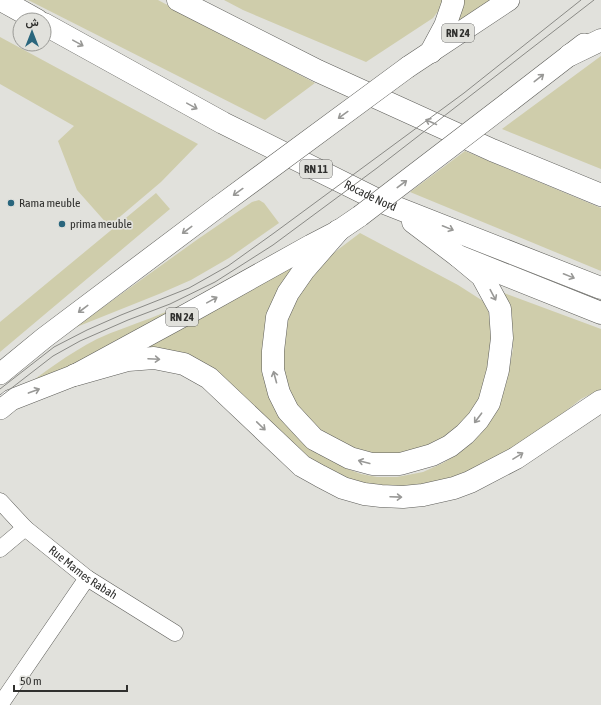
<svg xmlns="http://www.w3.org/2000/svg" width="601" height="705" font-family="'Asap Condensed',Vazirmatn,sans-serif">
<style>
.green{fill:#cfcdab}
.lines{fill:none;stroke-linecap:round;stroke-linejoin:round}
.minor-casing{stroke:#5d5d59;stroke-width:17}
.major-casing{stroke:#5d5d59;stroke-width:22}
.highway-casing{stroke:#5d5d59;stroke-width:23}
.minor{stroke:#fff;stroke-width:16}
.major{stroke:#fff;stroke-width:21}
.highway{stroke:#fff;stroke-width:22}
.tram{stroke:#8a8a86;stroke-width:1}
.major-bridge-casing{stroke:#5d5d59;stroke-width:22;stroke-linecap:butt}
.major-bridge{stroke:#fff;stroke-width:21}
.oneway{stroke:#989896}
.poi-dot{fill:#2a667d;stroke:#e1e1dc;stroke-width:1.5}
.labels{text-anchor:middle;stroke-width:3.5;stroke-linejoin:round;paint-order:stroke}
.shield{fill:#e1e1dc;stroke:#656562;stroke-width:1}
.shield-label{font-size:11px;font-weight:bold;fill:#30302e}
.street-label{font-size:12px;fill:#30302e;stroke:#e1e1dc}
.poi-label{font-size:12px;fill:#30302e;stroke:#e1e1dc;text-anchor:start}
</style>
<rect width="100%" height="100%" fill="#e1e1dc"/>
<path class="green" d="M28,0h130l157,83 -50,37z
M224,0h220l-5,10 -6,8 -67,44 -123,-52z
M458,0h38l-43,28z
M0,37l198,107 -37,38 -52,44 -32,-36 -19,-49 16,-15 -74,-42z
M601,56v113l-99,-40z
M465,151l136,57v63l-191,-79z
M156,193l14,16 -170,143v-30z
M259,200l5,3 15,20 -50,35 -38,22 -32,14 -85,34 124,-89 54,-37z
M360,233l98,52 25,16 7,14 3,26 -8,46 -12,22 -14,18 -18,15 -34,15 -49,-2 -56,-35 -21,-46 7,-63 35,-50z
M303,261l-38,89 49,99 15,10 16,9 16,6 16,3h20l26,-5 20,-9 16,-10 14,-11 11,-13 16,-27 6,-18 7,-35 -1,-16 -11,-41 100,37v60l-20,10 -47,37 -80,44 -62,10 -48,-10 -52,-34 -60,-59 -101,-36z
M190,301l-59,37 -113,54c25,-19 50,-38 79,-53 17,-8 36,-14 54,-21 13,-5 26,-11 39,-17z"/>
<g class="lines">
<g class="minor-casing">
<g id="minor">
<path id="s1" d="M0,501l25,27 62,50 88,55"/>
<path d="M0,549l25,-21"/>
<path d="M0,705l87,-127"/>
</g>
</g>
<g class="major-casing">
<path id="major" d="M408,67l101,-67
M509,102l75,-58
M0,374l44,-36 174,-131
M0,409l11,-9 64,-25 114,-62 122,-68 27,-14 22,-15"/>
</g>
<g class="highway-casing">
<g id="highway">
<path d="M1,0l36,20"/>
<path d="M178,0l140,71 174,79 109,45"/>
<path id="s2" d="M44,24l179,99 159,79 219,86"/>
<path d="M431,52l14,-26 8,-23v-3"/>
<path d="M570,55l31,-15"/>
<path d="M413,222l45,34 143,57"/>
<path d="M338,231l-34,39 -16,23 -11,24 -4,34v19l6,23 9,18 12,13 14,15 36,19 22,6h28l32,-9 18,-9 15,-12 13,-14 11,-17 9,-33 4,-32 -2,-29 -18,-33 -24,-20"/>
<path d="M75,375l53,-15 26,-2 30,6 25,14 93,88 18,10 23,12 21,6 17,2 22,1 20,-2 31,-7 16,-6 46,-24 85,-57"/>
</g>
</g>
<use href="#minor" class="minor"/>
<use href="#major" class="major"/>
<use href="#highway" class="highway"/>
<path class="tram" d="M0,389l54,-42 33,-17 34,-15 68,-27 39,-22 46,-33 190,-140 117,-93
M0,397l53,-41 27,-15 48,-21 42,-16 45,-22 58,-37 104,-77 217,-168"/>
<g class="major-bridge-casing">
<path id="major-bridge" d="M218,207l190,-140
M360,216l149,-114"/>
</g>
<use href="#major-bridge" class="major-bridge"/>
</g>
<defs><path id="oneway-shaft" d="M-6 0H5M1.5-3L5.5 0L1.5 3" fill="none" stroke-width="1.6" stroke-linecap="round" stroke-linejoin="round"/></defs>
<g class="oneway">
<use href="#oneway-shaft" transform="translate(78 43) rotate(29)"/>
<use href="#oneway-shaft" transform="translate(539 78) rotate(-38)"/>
<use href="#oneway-shaft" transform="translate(192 106) rotate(29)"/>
<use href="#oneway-shaft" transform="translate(343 115) rotate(144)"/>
<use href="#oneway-shaft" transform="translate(431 122) rotate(-156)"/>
<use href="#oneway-shaft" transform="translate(402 184) rotate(-37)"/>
<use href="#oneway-shaft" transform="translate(238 192) rotate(144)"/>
<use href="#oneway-shaft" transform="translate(448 228) rotate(22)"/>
<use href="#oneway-shaft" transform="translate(187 230) rotate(143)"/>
<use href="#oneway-shaft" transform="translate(569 276) rotate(22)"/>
<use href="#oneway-shaft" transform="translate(493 295) rotate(62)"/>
<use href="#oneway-shaft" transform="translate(212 300) rotate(-29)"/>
<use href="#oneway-shaft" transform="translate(83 309) rotate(143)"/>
<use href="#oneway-shaft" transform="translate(154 359) rotate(3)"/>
<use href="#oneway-shaft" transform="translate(275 377) rotate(-105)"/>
<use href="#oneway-shaft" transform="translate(34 391) rotate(-20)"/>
<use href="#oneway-shaft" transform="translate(478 418) rotate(127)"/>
<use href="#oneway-shaft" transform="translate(261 426) rotate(44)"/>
<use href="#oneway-shaft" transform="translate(518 456) rotate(-32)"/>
<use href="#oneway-shaft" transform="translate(364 462) rotate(-165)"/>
<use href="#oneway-shaft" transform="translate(396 497) rotate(2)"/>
</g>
<g class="poi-dot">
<circle cx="11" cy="203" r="4"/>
<circle cx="62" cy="224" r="4"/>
</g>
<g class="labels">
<g class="shield">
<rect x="442" y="24" width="32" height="18" rx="3"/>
<rect x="300" y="160" width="32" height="18" rx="3"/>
<rect x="166" y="308" width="32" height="18" rx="3"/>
</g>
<g class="shield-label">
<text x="458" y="37">RN 24</text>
<text x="316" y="173">RN 11</text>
<text x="182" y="321">RN 24</text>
</g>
<g class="street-label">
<text dy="4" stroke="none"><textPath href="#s2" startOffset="369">Rocade Nord</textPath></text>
<text dy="4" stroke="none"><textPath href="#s1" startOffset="110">Rue Mames Rabah</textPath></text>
</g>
<g class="poi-label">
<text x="19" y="207">Rama meuble</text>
<text x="70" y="228">prima meuble</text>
</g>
</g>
<g transform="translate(32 32)"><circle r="19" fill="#e1e1dc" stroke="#9a9a96"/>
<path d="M0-3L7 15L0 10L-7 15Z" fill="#2a667d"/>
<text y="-6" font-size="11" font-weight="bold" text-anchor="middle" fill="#30302e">ش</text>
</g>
<path d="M14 685v6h113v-6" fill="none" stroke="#30302e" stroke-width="2"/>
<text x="20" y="685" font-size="12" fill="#30302e" stroke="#e1e1dc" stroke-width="3" paint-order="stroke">50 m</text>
</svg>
